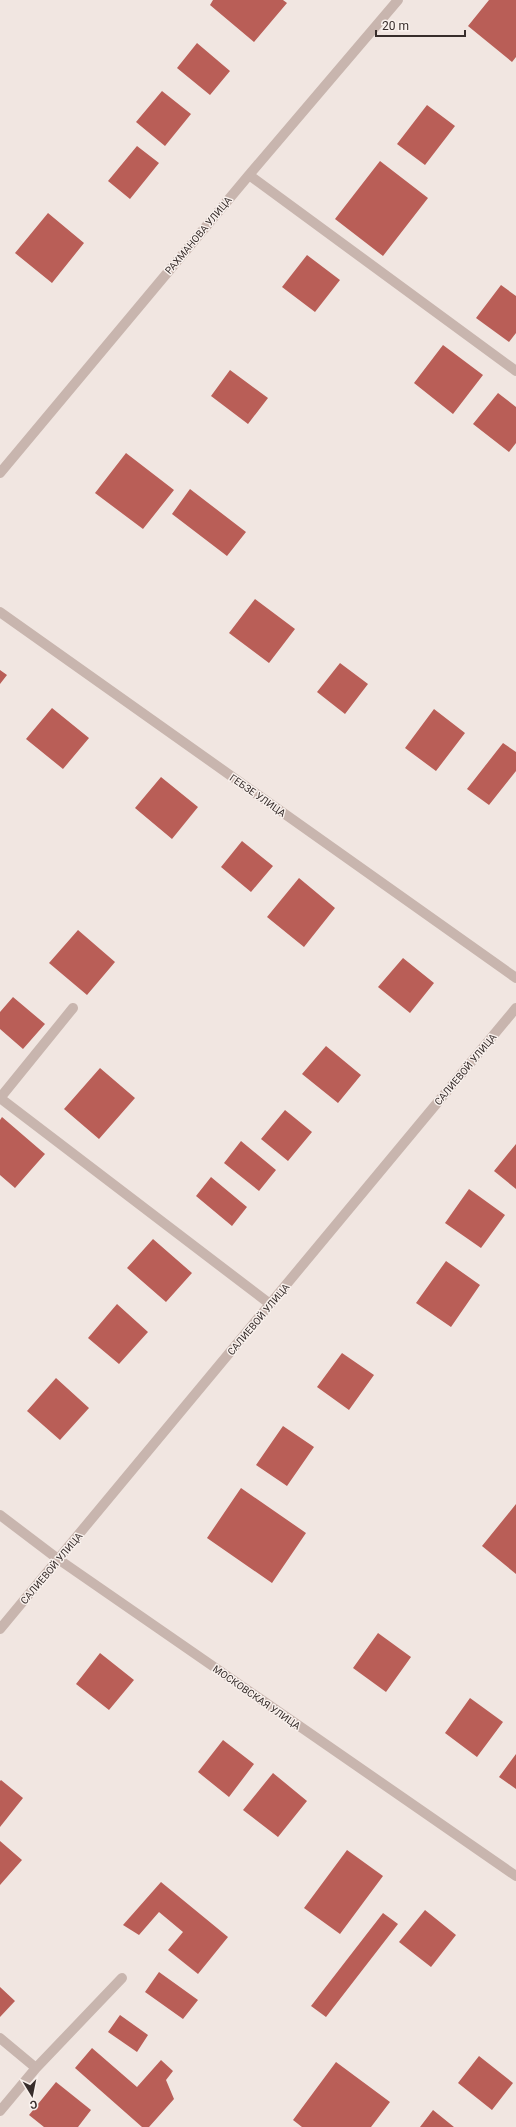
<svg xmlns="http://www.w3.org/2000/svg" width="516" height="2127" font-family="Roboto,sans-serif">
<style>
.building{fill:#b95e57}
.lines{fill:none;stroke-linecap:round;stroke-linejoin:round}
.street{stroke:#c8b5ae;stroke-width:10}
.labels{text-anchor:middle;stroke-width:3;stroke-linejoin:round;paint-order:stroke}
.street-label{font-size:10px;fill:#372d2b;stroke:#f9f1ed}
</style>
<rect width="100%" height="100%" fill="#f1e6e1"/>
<path class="building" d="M213,0h70l4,3 -33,39 -44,-37z
M489,0h27v57l-4,5 -44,-36z
M197,43l33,28 -20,24 -33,-27z
M162,91l29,23 -26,32 -29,-24z
M427,105l28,21 -30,39 -28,-21z
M137,146l22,17 -29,36 -22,-18z
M380,161l48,37 -45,58 -48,-37z
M48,213l36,30 -32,40 -37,-30z
M307,255l33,25 -25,32 -33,-25z
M501,285l15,11v37l-7,9 -33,-24z
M443,345l40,30 -30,39 -39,-31z
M230,370l38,28 -20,26 -37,-28z
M498,393l18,14v36l-7,9 -36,-28z
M126,453l48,37 -31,39 -48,-36z
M190,489l56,43 -19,24 -55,-42z
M255,599l40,30 -26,34 -40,-30z
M340,663l28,21 -23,30 -28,-22z
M0,670l7,5 -7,9z
M52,708l37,30 -26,31 -37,-30z
M434,709l31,24 -29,38 -31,-23z
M503,743l13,9v19l-27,34 -22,-16z
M161,777l37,30 -26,32 -37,-31z
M242,841l31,25 -22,26 -30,-25z
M299,878l36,30 -31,39 -37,-30z
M78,930l37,32 -28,33 -38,-32z
M403,958l31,25 -24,30 -32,-26z
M13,997l32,27 -22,25 -23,-20v-17z
M326,1046l35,29 -23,28 -36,-29z
M100,1068l35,30 -36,41 -35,-30z
M285,1110l27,22 -24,29 -27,-22z
M2,1117l43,37 -30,34 -15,-13v-55z
M241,1141l35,29 -17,21 -35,-28z
M516,1144v45l-22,-18z
M211,1177l36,30 -15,19 -36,-30z
M469,1189l36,26 -24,33 -36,-25z
M153,1239l39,34 -26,29 -39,-34z
M446,1261l34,24 -29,42 -35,-24z
M117,1304l31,28 -29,32 -31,-26z
M342,1353l32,22 -25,35 -32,-23z
M56,1378l33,30 -29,32 -33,-29z
M283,1426l31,21 -27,39 -31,-21z
M241,1488l65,45 -34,50 -65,-45z
M516,1504v70l-34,-28z
M378,1633l33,24 -25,35 -33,-24z
M100,1653l34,27 -25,30 -33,-26z
M470,1698l33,24 -26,35 -32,-24z
M223,1740l31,24 -25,33 -31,-25z
M516,1754v35l-17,-12z
M273,1773l34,28 -29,36 -35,-27z
M1,1780l22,18 -23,29v-46z
M0,1841l22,19 -22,25z
M347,1850l36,26 -43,58 -36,-26z
M161,1882l67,55 -30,37 -30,-24 15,-18 -24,-20 -20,23 -16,-10z
M425,1910l31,25 -25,32 -32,-25z
M383,1913l15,11 -72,93 -15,-11z
M159,1972l39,28 -15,19 -38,-27z
M0,1987l15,14 -15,16z
M120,2015l28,20 -11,17 -29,-20z
M92,2048l45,39 24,-27 12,11 -7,9 8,19 -25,28h-7l-67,-59z
M479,2056l34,27 -21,27 -34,-27z
M336,2062l54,40 -19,25h-69l-9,-7z
M56,2082l35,28 -13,17h-34l-15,-12z
M433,2110l21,17h-34z"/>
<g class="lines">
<path class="street" d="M249,175l267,196
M0,473l249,-298 149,-175
M0,612l516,366
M73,1008l-73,90 270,206
M0,1515l58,44 458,317
M0,1629l516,-621
M0,2038l36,30
M0,2111l36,-43 86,-90"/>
</g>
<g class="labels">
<g class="street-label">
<text transform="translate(198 235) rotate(-50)" y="4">РАХМАНОВА УЛИЦА</text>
<text transform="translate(258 795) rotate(35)" y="4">ГЕБЗЕ УЛИЦА</text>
<text transform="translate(465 1069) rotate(-50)" y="4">САЛИЕВОЙ УЛИЦА</text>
<text transform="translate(258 1319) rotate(-50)" y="4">САЛИЕВОЙ УЛИЦА</text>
<text transform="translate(51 1568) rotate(-50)" y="4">САЛИЕВОЙ УЛИЦА</text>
<text transform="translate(257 1697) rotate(35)" y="4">МОСКОВСКАЯ УЛИЦА</text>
</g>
</g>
<g transform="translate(32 2095) rotate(170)" stroke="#f9f1ed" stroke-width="3" paint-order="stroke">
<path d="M0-3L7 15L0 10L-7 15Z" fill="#372d2b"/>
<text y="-6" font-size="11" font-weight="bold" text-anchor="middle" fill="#372d2b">С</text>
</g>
<path d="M376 30v6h89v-6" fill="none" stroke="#372d2b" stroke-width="2"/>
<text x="382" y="30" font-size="12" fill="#372d2b" stroke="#f9f1ed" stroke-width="3" paint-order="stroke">20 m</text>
</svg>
